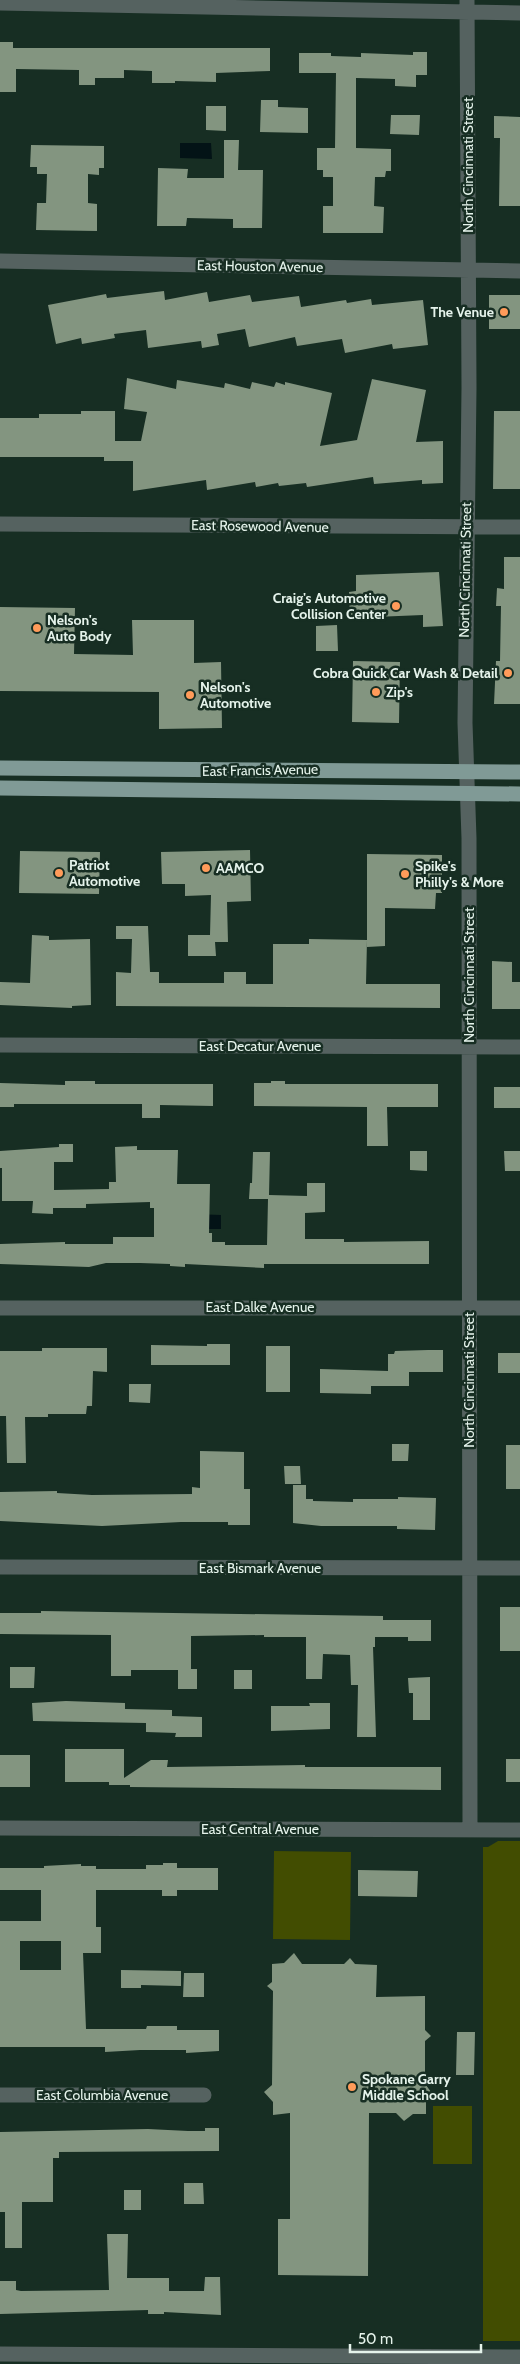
<svg xmlns="http://www.w3.org/2000/svg" width="520" height="2364" font-family="Cabin,sans-serif">
<style>
.green{fill:#424d01}
.water{fill:#031316}
.building{fill:#839580;fill-rule:evenodd}
.lines{fill:none;stroke-linecap:round;stroke-linejoin:round}
.street{stroke:#556260;stroke-width:15}
.primary{stroke:#809a96;stroke-width:15}
.poi-dot{fill:#ff9b5a;stroke:#172e23;stroke-width:2}
.labels{text-anchor:middle;stroke-width:5;stroke-linejoin:round;paint-order:stroke}
.street-label{font-size:14px;fill:#e5f3eb;stroke:#172e23}
.poi-label{font-size:14px;font-weight:bold;fill:#e5f3eb;stroke:#172e23;text-anchor:start}
</style>
<rect width="100%" height="100%" fill="#172e23"/>
<path class="green" d="M498,1841h22v500h-37v-494h5z
M274,1851l77,1 -1,88 -77,-1z
M433,2106h39v58h-39z"/>
<path class="water" d="M180,143h31l1,16 -32,-1z
M194,1214l27,1v14h-27z"/>
<path class="building" d="M0,42h13v6h257v23l-54,2v9l-41,-1v2h-23v-12l-28,-1v8h-29v7h-16v-15l-63,-1v23h-16z
M413,52h14v23h-11v12l-21,-1v-7l-39,-1v70l35,1v22h-5l-1,6h-10l-1,29 10,1 -1,26h-60v-27h10v-29h-10v-7h-6v-22h18l1,-75h-37v-20h32v3l30,1v-4l52,2z
M261,100h17v7l30,1v25l-48,-1z
M206,106h20v25l-20,-1z
M391,115h29l-1,20 -29,-1z
M494,116l26,1v89h-21l1,-68h-6z
M224,140h15l-1,30h25l-1,58h-29v-9l-46,-1 -1,8h-29l1,-58 30,1 -1,9h37z
M31,145l73,1v22h-5v7l-11,-1v29l9,1v27l-61,-1 1,-27h9l1,-29h-10v-7h-7z
M164,291l1,9 42,-8 2,10 41,-7 2,7 47,-6 2,11 45,-7 1,3 24,-4 1,6 51,-5 5,45 -35,4 -1,-5 -47,9 -3,-14 -45,7 -2,-9 -46,10 -4,-18 -28,5 2,11 -17,3 -1,-7 -53,7 -2,-18 -32,4 1,4 -33,6 -1,-6 -25,6 -8,-39 58,-11 1,4z
M489,295h31v34h-31z
M127,378l49,11 1,-9 47,8 1,-5 25,6 2,-7 22,5 2,-5 9,3v-3l47,11 -12,53 37,-6 15,-61 54,11 -10,52 27,-1v42l-21,1v-4l-48,4 -1,-7 -66,10 -1,-4 -27,3 -1,-3 -22,4 -1,-5 -48,8 -1,-10 -73,11v-30h-29v-4h-104v-39h39v-4h42v-3h34v30h26l6,-29 -23,-3z
M494,411h26v78h-27z
M504,557h16v147h-26l2,-43h4l1,-55h-5l1,-18 7,1z
M439,572l4,54 -20,1v-12l-73,3 -1,-26 7,-1v-16z
M0,607l75,1 -1,46 59,1 -1,-35h62v43l27,-1 1,66 -63,1v-37l-159,-1z
M337,625l1,26h-22v-25z
M353,661l47,1 -1,61 -47,-1z
M250,850l1,51 -24,1 1,40h-13l1,14h-28v-21h22l1,-40 -26,1v-12h-23l-1,-32z
M20,851l80,1 -1,42 -80,-1z
M367,854l75,1v38h-6l-1,16 -50,-1v38l-18,1z
M116,926h32l2,46h9v11h65v-11h22v12h27v-40h36v-5l58,1 -1,44h74v24l-324,-2v-34l15,1 1,-34h-16z
M32,935l17,1v4l41,-1 1,66 -19,1v2l-72,-3v-23l30,1z
M492,961l20,1v20h8v27h-28z
M65,1081h30v3h118v22l-53,-1v13h-18v-14h-128v3h-14v-24l65,2z
M271,1081h14v3h153v23h-51l1,39h-21v-39l-113,-1v-23h17z
M494,1087h26v21h-26z
M59,1144h14v18h-19v28l55,-1v-7h7l-1,-35 22,-1v4h41l-1,34h33l-1,49h3v9h13v3h42l1,-46h-19l1,-16h2l1,-31h17l-1,43 38,1v-13h18v29l-20,1v26h39v3l85,-1v23h-165v4l-79,-4v3l-15,-1v-2l-30,-1h-34l-17,4 -89,-3v-20l65,-2v2h48v-7h41v-29h-4v-6l-64,2v4h-33v6l-21,-1 1,-12h-31v-33h-2v-17l59,-4z
M410,1151h17v20l-17,-1z
M504,1151h16v20h-15z
M207,1344h23v21h-79v-20l56,1z
M266,1346h24v46h-24z
M42,1348h65v24l-14,-1 -1,35h-5l-1,8h-38v3h-23l1,46h-19l-1,-47h-6v-65h42z
M428,1350h15v22h-34v14h-38v8l-51,-1v-24l68,2v-17h6l1,-3z
M498,1353h22v20h-22z
M129,1384h22l-1,19 -21,-1z
M392,1444h17l-1,17h-16z
M506,1445h14v44h-14z
M200,1451l44,1v37h6v36h-22v-3h-47l-79,4 -102,-5v-29l57,-1v2l35,2 100,-1v-7l8,1z
M284,1466h16l1,18h-16z
M293,1485h13v14h7v2l40,1v-3h45v-2l38,1 -1,32 -38,-1v-3h-76l-28,-3z
M500,1607h20v44h-20z
M41,1611l342,5v4h48v21h-23v-4h-33v10h-2l3,90h-19l1,-52h-7l-1,-30 -27,-1 -1,25h-16v-42h-42v-2l-73,1v33h6v20h-19v-19h-47v6h-20v-41l-111,-1v-21h41z
M10,1667h25l-1,21h-24z
M234,1670h18v19h-18z
M430,1677v43h-17v-27h-4l-1,-15z
M66,1701l59,2v6l47,1v6l30,1v20h-27l1,-4 -30,-1v-9l-113,-2 -1,-18z
M309,1703h21v26l-59,2v-25h39z
M65,1749h59v29l27,-18h17l-1,7 138,-2v2h136v23l-311,-3v-2h-21v-3h-44z
M0,1755h30v32h-30z
M506,1759h14v23h-14z
M163,1863h14v5h41v22h-41v6h-15v-6h-66v37h5v26h-18l3,76h60l1,-3h30v4h42v21l-33,2v-3h-46l-35,2v-5h-105v-126h41v-31h-41v-22h44v-2l37,-2v2h15v3h50v-4h17zM20,1941h41v29h-41z
M358,1870l60,1 -1,26 -59,-1z
M294,1953l8,11h42l6,-6 5,6 22,1 -1,32 49,-1v34l6,6 -6,5v33h-7l13,18 -5,5v17h-13l-9,7 -8,-8h-27l-1,163 -90,-1v-56h12v-106l-17,2v-13l-9,-10 8,-7 1,-94 -6,-5 5,-4v-18l12,-1z
M121,1970l60,1v15l-40,-1v3h-20z
M184,1973h20v24h-21z
M457,2032h18l-1,43h-18z
M205,2128h14v23l-160,1v6h-6v44h-31v46h-17v-36h-5v-80l148,-3 40,2h17z
M184,2183h19l1,21h-20z
M124,2190h17v20h-17z
M107,2234h21l-1,44h42v13h35l1,-14h15l1,38 -57,-3v2h-16v-4l-148,4v-33h16v9l5,1 88,-1z"/>
<g class="lines">
<path class="street" d="M467,0l2,388 -4,335 4,115 1,991
M0,3l520,10
M0,261l520,10
M0,524l520,3
M0,1045l520,2
M0,1308h520
M0,1567l520,1
M0,1828l520,2
M0,2095h204
M0,2354l520,3"/>
<path class="primary" d="M0,768l520,4
M0,788l520,6"/>
</g>
<g class="poi-dot">
<circle cx="504" cy="312" r="5"/>
<circle cx="396" cy="606" r="5"/>
<circle cx="37" cy="628" r="5"/>
<circle cx="508" cy="673" r="5"/>
<circle cx="376" cy="692" r="5"/>
<circle cx="190" cy="695" r="5"/>
<circle cx="206" cy="868" r="5"/>
<circle cx="59" cy="873" r="5"/>
<circle cx="405" cy="874" r="5"/>
<circle cx="352" cy="2087" r="5"/>
</g>
<g class="labels">
<g class="street-label">
<text transform="translate(468 165) rotate(-90)" y="5">North Cincinnati Street</text>
<text transform="translate(260 266) rotate(1)" y="5">East Houston Avenue</text>
<text transform="translate(260 526) rotate(1)" y="5">East Rosewood Avenue</text>
<text transform="translate(465 570) rotate(-89)" y="5">North Cincinnati Street</text>
<text transform="translate(260 770) rotate(-1)" y="5">East Francis Avenue</text>
<text transform="translate(469 975) rotate(-90)" y="5">North Cincinnati Street</text>
<text x="260" y="1051">East Decatur Avenue</text>
<text x="260" y="1312">East Dalke Avenue</text>
<text transform="translate(469 1380) rotate(-90)" y="5">North Cincinnati Street</text>
<text x="260" y="1573">East Bismark Avenue</text>
<text x="260" y="1834">East Central Avenue</text>
<text x="102" y="2100">East Columbia Avenue</text>
</g>
<g class="poi-label">
<text x="494" y="317" text-anchor="end">The Venue</text>
<text x="386" y="603" text-anchor="end">Craig's Automotive<tspan x="386" dy="16">Collision Center</tspan></text>
<text x="47" y="625">Nelson's<tspan x="47" dy="16">Auto Body</tspan></text>
<text x="498" y="678" text-anchor="end">Cobra Quick Car Wash &amp; Detail</text>
<text x="200" y="692">Nelson's<tspan x="200" dy="16">Automotive</tspan></text>
<text x="386" y="697">Zip's</text>
<text x="69" y="870">Patriot<tspan x="69" dy="16">Automotive</tspan></text>
<text x="415" y="871">Spike's<tspan x="415" dy="16">Philly's &amp; More</tspan></text>
<text x="216" y="873">AAMCO</text>
<text x="362" y="2084">Spokane Garry<tspan x="362" dy="16">Middle School</tspan></text>
</g>
</g>
<path d="M350 2344v8h131v-8" fill="none" stroke="#e5f3eb" stroke-width="2.5"/>
<text x="358" y="2344" font-size="15" fill="#e5f3eb" stroke="#172e23" stroke-width="4" paint-order="stroke">50 m</text>
</svg>
